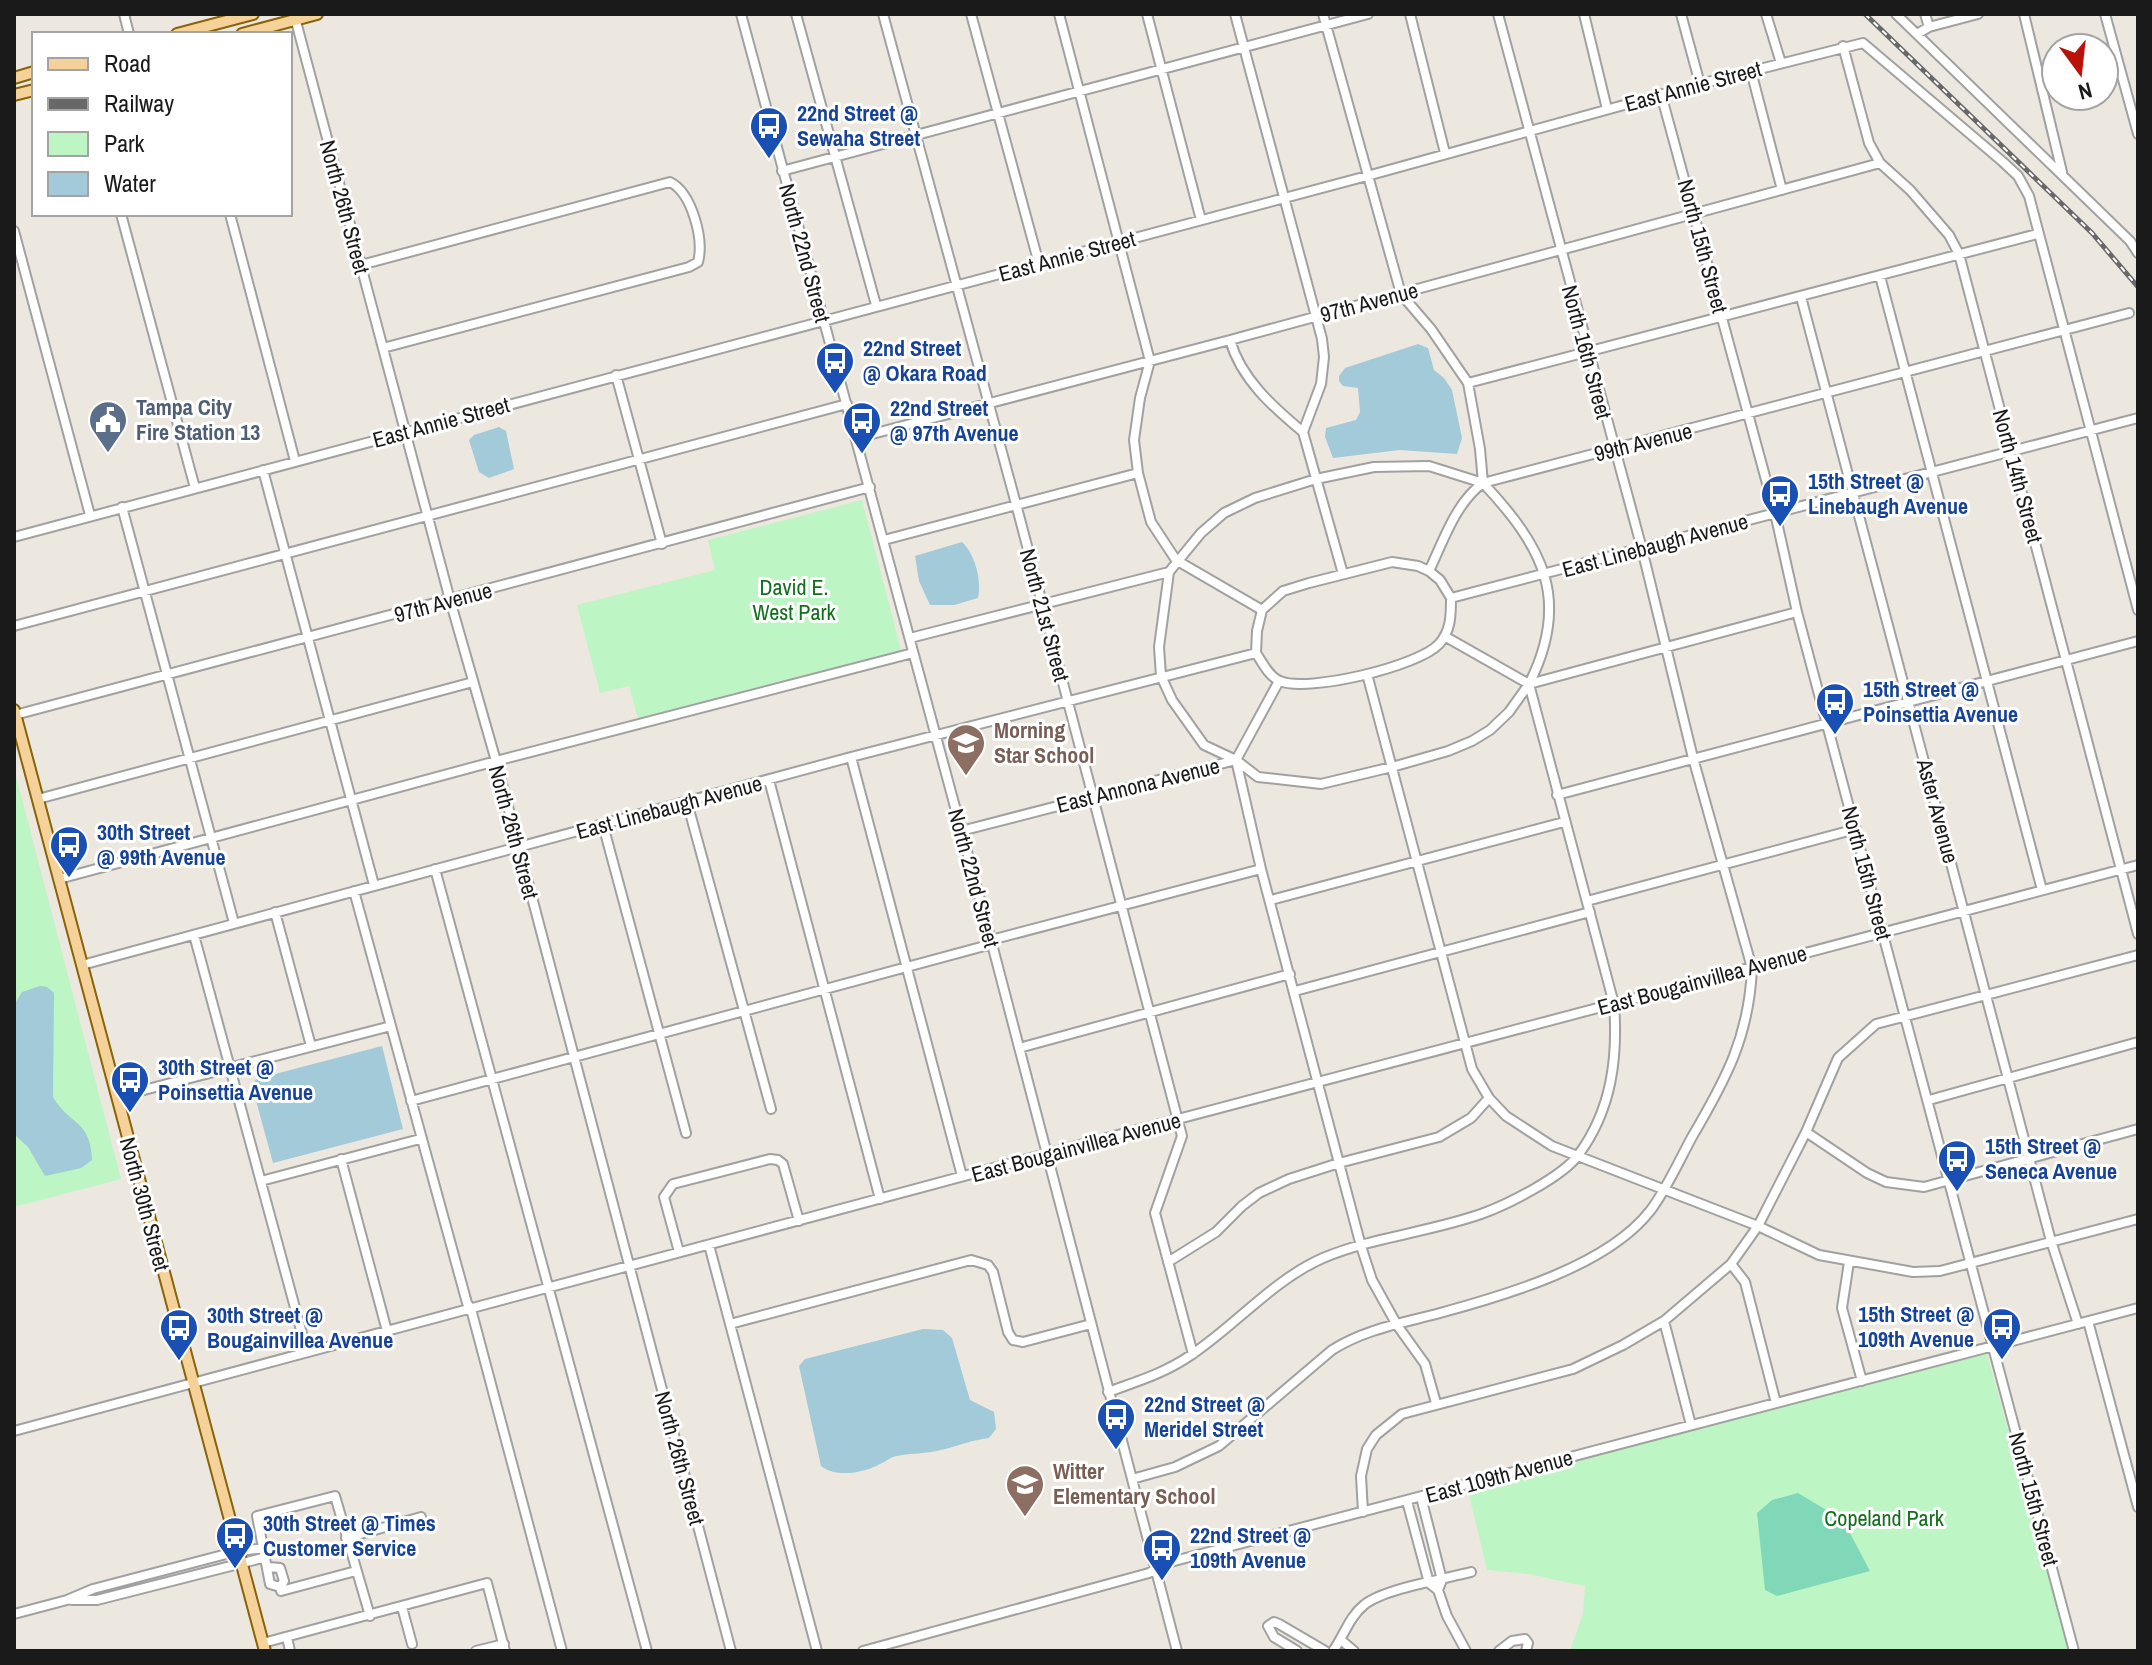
<svg xmlns="http://www.w3.org/2000/svg" width="2152" height="1665" font-family="'Archivo Narrow',sans-serif">
<style>
.park{fill:#bdf5c4}
.pitch{fill:#81d8b9}
.water{fill:#a2cad8}
.lines{fill:none;stroke-linecap:round;stroke-linejoin:round}
.minor-casing{stroke:#a1a1a1;stroke-width:12}
.major-casing{stroke:#896308;stroke-width:14}
.minor{stroke:#fff;stroke-width:8}
.major{stroke:#f6d29b;stroke-width:10}
.rail-casing{stroke:#686868;stroke-width:5}
.rail{stroke:#fff;stroke-width:2;stroke-dasharray:6;stroke-linecap:butt}
.labels{text-anchor:middle;stroke-width:6;stroke-linejoin:round;paint-order:stroke}
.street-label{font-size:22px;fill:#1a1a1a;stroke:#fff}
.transit-label{font-size:22px;font-weight:bold;fill:#164399;stroke:#fff;text-anchor:start}
.service-label{font-size:22px;font-weight:bold;fill:#4e5e75;stroke:#fff;text-anchor:start}
.park-label{font-size:22px;fill:#11701c;stroke:#fff}
.education-label{font-size:22px;font-weight:bold;fill:#785e54;stroke:#fff;text-anchor:start}
</style>
<rect width="100%" height="100%" fill="#ece8e0"/>
<path class="park" d="M862,500l40,154 -263,68 -10,-36 -29,7 -23,-88 138,-35 -7,-30z
M14,768l107,411 -107,28z
M1987,1354l82,297h-499l13,-38 2,-27 -57,-12 -41,-4 -20,-84z"/>
<path class="pitch" d="M1798,1493l45,27 27,51 -93,25 -12,-6 -8,-77 15,-13z"/>
<path class="water" d="M1418,344l10,4 6,22 10,8 8,12 10,48 -5,16 -57,-4 -67,8 -8,-21 1,-9 30,-8 4,-8 -2,-24 -15,-2 -4,-5v-5l6,-8z
M499,427l7,4 8,38 -25,9 -10,-6 -10,-32 5,-5z
M962,542c13,12 20,38 16,56l-24,7h-24l-11,-24 -4,-25z
M40,986l7,1 7,6 -1,104c16,28 38,23 39,63l-11,8 -36,8 -17,-29 -14,-13v-129l8,-13z
M382,1046l21,83 -130,34 -21,-77 4,-7z
M923,1329l20,1 9,8 18,62 24,12 2,17 -7,9c-17,2 -31,8 -48,12 -15,4 -30,3 -44,6 -7,1 -10,5 -17,8 -16,9 -44,14 -59,2l-22,-100 6,-7z"/>
<g class="lines">
<g class="minor-casing">
<path id="minor" d="M124,14l5,20
M294,14l156,586 46,161 235,890
M741,14l251,930 185,707
M796,14l80,291
M883,14l133,490 166,632 -27,77 38,141
M971,14l68,250
M1059,14l91,347 -10,37 -6,42 4,33 13,49 25,38 86,50
M1147,14l54,206
M1235,14l87,325 2,18 -3,27 -18,48 40,142
M1323,14l78,280 30,35 37,54 12,66 3,34
M1410,14l35,139
M1584,14l23,95
M1681,14l19,70
M1766,14l15,49
M1896,14l234,227 8,12
M1925,14l4,13
M2024,14l38,158
M2105,14l33,120
M1917,34l12,-7 49,-13
M1843,46l26,97 11,20 30,27 39,45 10,19 179,680
M1751,71l31,119
M1661,94l114,419 22,99 277,1039
M782,171l586,-157
M121,214l74,274
M230,214l65,247
M14,231l76,284
M361,265l309,-83c22,11 34,57 28,80l-9,5 -306,81
M1880,276l162,614
M1801,297l250,944 27,83
M1230,340c11,39 43,67 73,92
M616,375l46,169
M1468,383l569,-149
M857,438l373,-98 650,-177
M263,470l111,415
M122,507l112,416
M14,537l1353,-361 333,-92 163,-41 140,119 15,14 11,20 109,414
M884,540l254,-67
M1429,571c14,-29 27,-69 54,-88
M1451,598l687,-180
M14,626l833,-222
M1446,637l83,47
M910,638l259,-66
M1256,653l1,-22 5,-21 21,-19 26,-8 83,-21 26,4 11,5 11,9 11,18
M1256,653c6,9 13,24 24,28 28,12 139,-15 159,-37 12,-13 12,-29 12,-46
M1367,674l105,395 17,29 17,18 46,30 206,80 61,29 94,17 27,-1 198,-52
M1279,681l-43,79 25,109 100,377 11,34 25,45 28,39 11,39
M15,715l855,-228
M851,757l111,419
M1236,760l-32,-15 -32,-45 -11,-24 -2,-29 10,-75 32,-39 23,-20 31,-15 61,-19 58,-12 55,-1 54,17 646,-170
M769,780l111,419
M1557,795l581,-154
M38,799l435,-117
M687,802l84,307
M603,825l83,308
M961,831l275,-71 22,17 63,7 71,-17 56,-16 24,-10 18,-11 19,-18 20,-28 268,-72
M435,869l212,782
M59,879l437,-118 417,-108
M354,891l113,412 4,6 91,342
M1271,900l293,-78
M1587,901l269,-72
M275,912l36,134
M194,935l113,417
M991,940l270,-71
M82,965l769,-208 405,-104
M1295,991l295,-79
M1019,1048l271,-74
M117,1097l274,-71
M1929,1100l209,-58
M411,1101l581,-157
M1806,1132l61,41 19,9 38,5 214,-58
M341,1159l46,172
M261,1181l159,-42
M709,1245l108,406
M679,1252l-15,-55 9,-13 97,-25 8,1 5,4 16,57
M1168,1262l48,-30 26,-26 17,-13 30,-14 50,-16 100,-26 32,-19 18,-20
M1849,1262l-7,46 20,73
M1731,1264l14,18 31,121
M1664,1321l27,104
M2088,1321l50,186
M730,1324l241,-64 17,5 5,7 15,60 5,8 10,2 68,-18
M1108,1392c30,-11 57,-19 83,-37 45,-30 82,-75 132,-97 50,-21 107,-26 158,-44 26,-9 83,-38 98,-60 33,-45 39,-97 35,-150l-85,-320c43,-85 13,-138 -46,-201
M14,1431l1032,-277 1092,-289
M1132,1479l43,-12 44,-21 113,-96c33,-21 71,-27 108,-37 66,-18 167,-47 210,-102 15,-19 30,-52 42,-74 34,-58 57,-100 60,-169l-59,-210 -51,-209 -144,-535
M1407,1501l22,82 9,7 4,-10 -21,-83
M1363,1512l-2,-36 6,-27 9,-14 26,-21 171,-45 50,-24 41,-24 67,-57 27,-38 48,-94 32,-74 38,-34 262,-69
M346,1538l75,-21
M269,1567l11,1 4,13 -4,6
M356,1571l-75,20 -1,-4 -10,-3 -13,-68 78,-20 35,120
M1438,1590l9,26 19,35
M72,1600h25l169,-43
M402,1607l10,37
M14,1614l53,-14 26,-11 145,-38 27,-3
M287,1637l3,14
M1341,1640l13,11
M263,1643l224,-60 18,68
M476,1651l28,-7
M863,1651l286,-78 14,-9 975,-256
M1297,1651l-23,-14 -6,-11 6,-4 5,2 46,27
M1333,1651c11,-15 16,-34 31,-46 19,-16 80,-26 107,-33
M1499,1651l13,-10 13,-2 3,4 -2,8"/>
</g>
<g class="major-casing">
<path id="major" d="M177,34l76,-20
M242,34l75,-20
M14,78l20,-6
M14,95l20,-5
M14,710l251,941"/>
</g>
<use href="#minor" class="minor"/>
<use href="#major" class="major"/>
<g class="rail-casing">
<path id="rail" d="M1865,14l227,219 46,54"/>
</g>
<use href="#rail" class="rail"/>
</g>
<defs>
<g id="bus-pin" transform="scale(2)"><path d="M0 17L-7.5 6A9.5 9.5 0 1 1 7.5 6Z" fill="#1a4fb4" stroke="#fff"/><path d="M-5-6H5V4H4V6H2V4H-2V6H-4V4H-5ZM-3.5-4V0h7V-4ZM-3.5 1.2v1.5H-2V1.2ZM2 1.2v1.5H3.5V1.2Z" fill="#fff"/></g>
<g id="civic-pin" transform="scale(2)"><path d="M0 17L-7.5 6A9.5 9.5 0 1 1 7.5 6Z" fill="#5c6f8a" stroke="#fff"/><path d="M-.6-6.5H3V-4.5H.6V-3L4-1V1h2V6H-6V1h2V-1L-.6-3ZM-1.2 2.5V6h2.4V2.5Z" fill="#fff"/></g>
<g id="school-pin" transform="scale(2)"><path d="M0 17L-7.5 6A9.5 9.5 0 1 1 7.5 6Z" fill="#8d6e63" stroke="#fff"/><path d="M0-5L7-2L0 1L-7-2ZM-4 1L0 2.5L4 1V4Q0 6-4 4Z" fill="#fff"/></g>
</defs>
<g fill-rule="evenodd">
<use href="#bus-pin" x="769" y="126"/>
<use href="#bus-pin" x="835" y="361"/>
<use href="#civic-pin" x="108" y="420"/>
<use href="#bus-pin" x="862" y="421"/>
<use href="#bus-pin" x="1780" y="494"/>
<use href="#bus-pin" x="1835" y="702"/>
<use href="#school-pin" x="966" y="743"/>
<use href="#bus-pin" x="69" y="845"/>
<use href="#bus-pin" x="130" y="1080"/>
<use href="#bus-pin" x="1957" y="1159"/>
<use href="#bus-pin" x="2002" y="1327"/>
<use href="#bus-pin" x="179" y="1328"/>
<use href="#bus-pin" x="1116" y="1417"/>
<use href="#school-pin" x="1025" y="1484"/>
<use href="#bus-pin" x="235" y="1536"/>
<use href="#bus-pin" x="1162" y="1548"/>
</g>
<g class="labels">
<g class="street-label">
<text transform="translate(1693 86) rotate(-15)" y="8">East Annie Street</text>
<text transform="translate(345 207) rotate(75)" y="8">North 26th Street</text>
<text transform="translate(1703 246) rotate(75)" y="8">North 15th Street</text>
<text transform="translate(805 253) rotate(75)" y="8">North 22nd Street</text>
<text transform="translate(1067 256) rotate(-15)" y="8">East Annie Street</text>
<text transform="translate(1369 302) rotate(-15)" y="8">97th Avenue</text>
<text transform="translate(1587 352) rotate(75)" y="8">North 16th Street</text>
<text transform="translate(441 422) rotate(-15)" y="8">East Annie Street</text>
<text transform="translate(1643 442) rotate(-14)" y="8">99th Avenue</text>
<text transform="translate(2018 476) rotate(75)" y="8">North 14th Street</text>
<text transform="translate(1655 545) rotate(-15)" y="8">East Linebaugh Avenue</text>
<text transform="translate(443 602) rotate(-15)" y="8">97th Avenue</text>
<text transform="translate(1045 615) rotate(75)" y="8">North 21st Street</text>
<text transform="translate(1138 785) rotate(-14)" y="8">East Annona Avenue</text>
<text transform="translate(669 807) rotate(-15)" y="8">East Linebaugh Avenue</text>
<text transform="translate(1938 811) rotate(75)" y="8">Aster Avenue</text>
<text transform="translate(514 832) rotate(75)" y="8">North 26th Street</text>
<text transform="translate(1867 873) rotate(75)" y="8">North 15th Street</text>
<text transform="translate(974 878) rotate(75)" y="8">North 22nd Street</text>
<text transform="translate(1702 980) rotate(-15)" y="8">East Bougainvillea Avenue</text>
<text transform="translate(1076 1147) rotate(-15)" y="8">East Bougainvillea Avenue</text>
<text transform="translate(145 1204) rotate(75)" y="8">North 30th Street</text>
<text transform="translate(680 1458) rotate(75)" y="8">North 26th Street</text>
<text transform="translate(1499 1476) rotate(-15)" y="8">East 109th Avenue</text>
<text transform="translate(2034 1499) rotate(75)" y="8">North 15th Street</text>
</g>
<g class="transit-label">
<text x="797" y="121">22nd Street @<tspan x="797" dy="25">Sewaha Street</tspan></text>
<text x="863" y="356">22nd Street<tspan x="863" dy="25">@ Okara Road</tspan></text>
<text x="890" y="416">22nd Street<tspan x="890" dy="25">@ 97th Avenue</tspan></text>
<text x="1808" y="489">15th Street @<tspan x="1808" dy="25">Linebaugh Avenue</tspan></text>
<text x="1863" y="697">15th Street @<tspan x="1863" dy="25">Poinsettia Avenue</tspan></text>
<text x="97" y="840">30th Street<tspan x="97" dy="25">@ 99th Avenue</tspan></text>
<text x="158" y="1075">30th Street @<tspan x="158" dy="25">Poinsettia Avenue</tspan></text>
<text x="1985" y="1154">15th Street @<tspan x="1985" dy="25">Seneca Avenue</tspan></text>
<text x="1974" y="1322" text-anchor="end">15th Street @<tspan x="1974" dy="25">109th Avenue</tspan></text>
<text x="207" y="1323">30th Street @<tspan x="207" dy="25">Bougainvillea Avenue</tspan></text>
<text x="1144" y="1412">22nd Street @<tspan x="1144" dy="25">Meridel Street</tspan></text>
<text x="263" y="1531">30th Street @ Times<tspan x="263" dy="25">Customer Service</tspan></text>
<text x="1190" y="1543">22nd Street @<tspan x="1190" dy="25">109th Avenue</tspan></text>
</g>
<g class="service-label">
<text x="136" y="415">Tampa City<tspan x="136" dy="25">Fire Station 13</tspan></text>
</g>
<g class="park-label">
<text x="794" y="595">David E.<tspan x="794" dy="25">West Park</tspan></text>
<text x="1884" y="1526">Copeland Park</text>
</g>
<g class="education-label">
<text x="994" y="738">Morning<tspan x="994" dy="25">Star School</tspan></text>
<text x="1053" y="1479">Witter<tspan x="1053" dy="25">Elementary School</tspan></text>
</g>
</g>
<rect width="2152" height="1665" fill="none" stroke="#1a1a1a" stroke-width="32"/>
<rect x="32" y="32" width="260" height="184" fill="#ffffff" stroke="#a3a3a3" stroke-width="2"/>
<rect x="48" y="58" width="40" height="12" fill="#f6d29b" stroke="#a3a3a3" stroke-width="2"/>
<text x="104" y="72" font-size="24" fill="#1a1a1a">Road</text>
<rect x="48" y="98" width="40" height="12" fill="#686868" stroke="#a3a3a3" stroke-width="2"/>
<text x="104" y="112" font-size="24" fill="#1a1a1a">Railway</text>
<rect x="48" y="132" width="40" height="24" fill="#bdf5c4" stroke="#a3a3a3" stroke-width="2"/>
<text x="104" y="152" font-size="24" fill="#1a1a1a">Park</text>
<rect x="48" y="172" width="40" height="24" fill="#a2cad8" stroke="#a3a3a3" stroke-width="2"/>
<text x="104" y="192" font-size="24" fill="#1a1a1a">Water</text>
<g transform="translate(2080 72) rotate(165)"><circle r="38" fill="#ffffff" stroke="#a3a3a3" stroke-width="2"/>
<path d="M0-6L14 30L0 20L-14 30Z" fill="#ba110b"/>
<text y="-12" font-size="22" font-weight="bold" text-anchor="middle" fill="#1a1a1a">N</text>
</g>
</svg>
